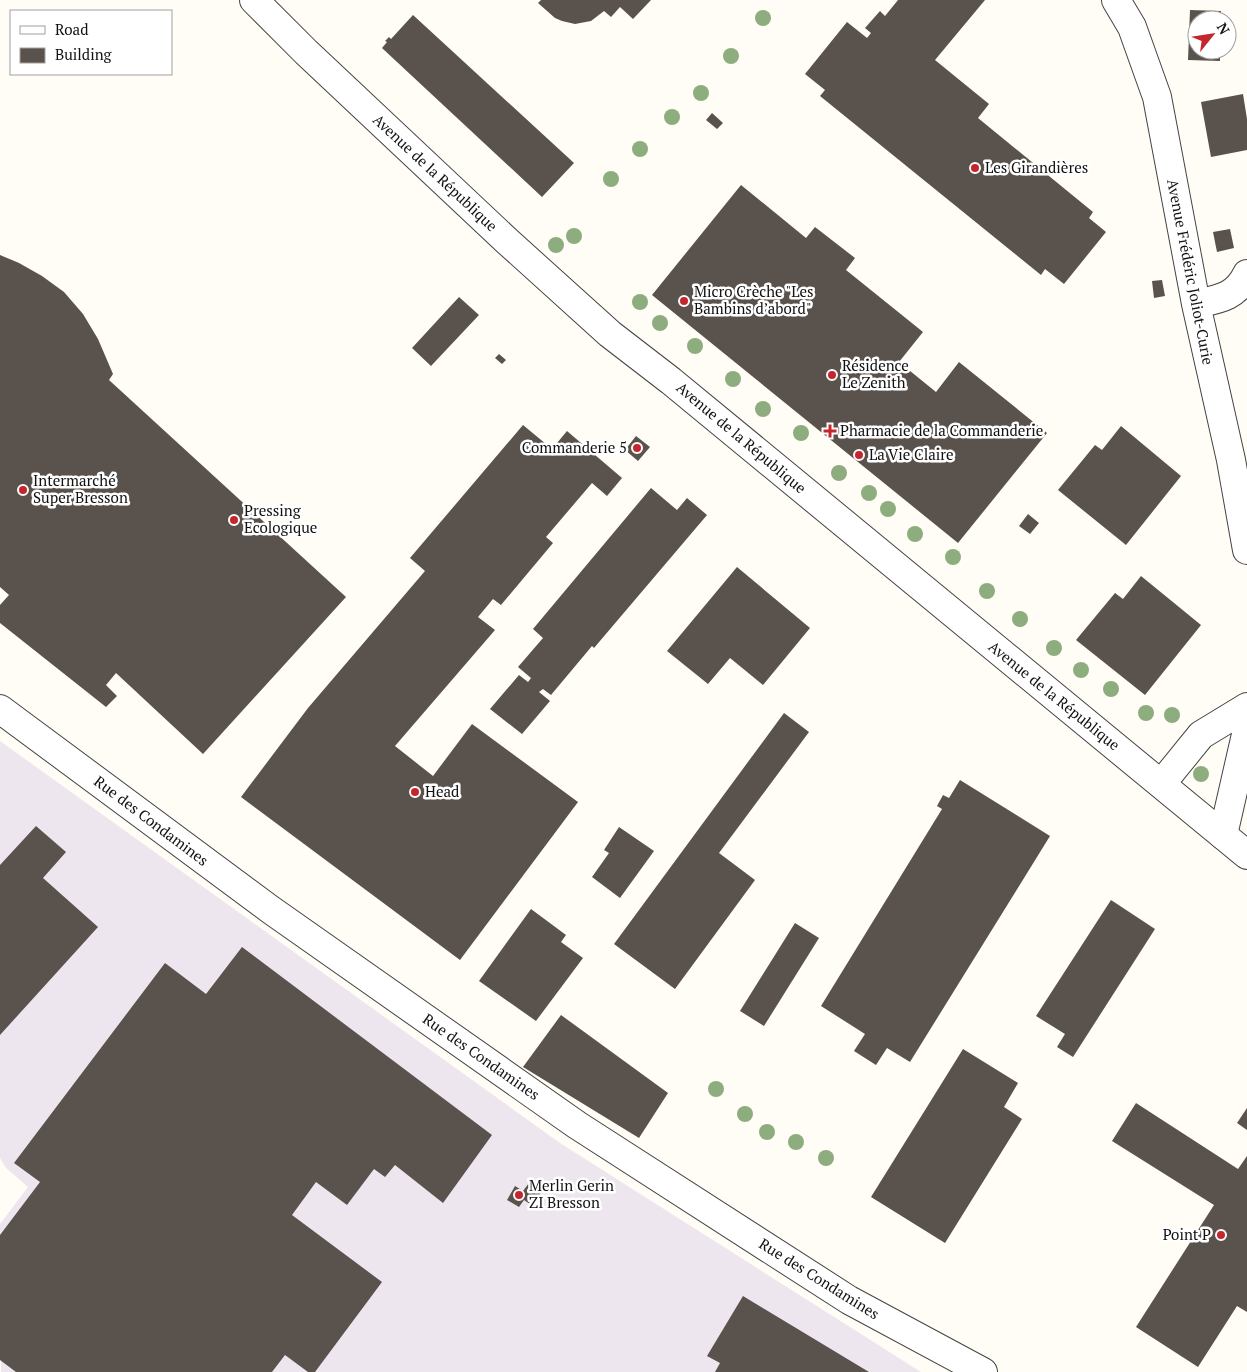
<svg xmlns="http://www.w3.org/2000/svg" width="1247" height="1372" font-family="'PT Serif',serif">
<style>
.industrial{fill:#eee6ef}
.building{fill:#5a524d}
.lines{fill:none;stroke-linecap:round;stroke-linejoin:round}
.minor-casing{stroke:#444;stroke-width:30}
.tertiary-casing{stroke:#444;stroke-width:30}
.minor{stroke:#fff;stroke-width:28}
.tertiary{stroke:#fff;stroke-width:28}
.tree{fill:#8dad7f}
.poi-dot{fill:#c4262e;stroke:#fff;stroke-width:2}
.labels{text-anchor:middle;stroke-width:5;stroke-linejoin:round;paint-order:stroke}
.poi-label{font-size:15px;fill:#111;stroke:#fff;text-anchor:start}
.street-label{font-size:15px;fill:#111;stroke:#fff}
</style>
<rect width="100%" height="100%" fill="#fffdf5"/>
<path class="industrial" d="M0,741l560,402 361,229h-920l-1,-148 28,-37 -22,-19 -6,-10z"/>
<path class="building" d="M541,0h110l-18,19 -13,-12 -9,10 -7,-6 -13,10 -16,3 -13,-3 -7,-3 -17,-15z
M898,0h87l-50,60 54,44 -11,14 115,94 -4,6 17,14 -42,52 -19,-15 -4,6 -221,-179 5,-6 -20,-16 42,-52 20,16 4,-5 -6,-5 15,-17 5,5z
M1190,10l31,1v9h-24v30h23v11l-32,-1z
M413,15l161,148 -32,34 -160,-149 5,-6 -2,-1 4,-4 2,2z
M1243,94l4,25v31l-36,7 -10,-55z
M712,113l11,10 -6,6 -11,-9z
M741,185l65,53 9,-11 40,31 -9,12 77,62 -24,30 37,30 23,-30 88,71 -89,110 -306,-248z
M1230,229l4,19 -17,4 -4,-20z
M0,255l19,8 23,13 22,16 19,22 15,25 15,35 -4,6 237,217 -143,157 -87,-81 -10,12 11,11 -11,11 -106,-84v-18l9,-10 -9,-8z
M1162,280l3,16 -11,2 -2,-17z
M459,297l20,18 -48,51 -19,-18z
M499,354l7,6 -4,4 -7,-6z
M523,425l29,24 15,-18 55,47 -15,18 -15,-13 -46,54 7,6 -52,62 -8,-6 -15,18 17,13 -100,116 38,30 39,-52 106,78 -118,158 -219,-163 67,-89 117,-137 -15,-13z
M1121,426l60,50 -55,69 -68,-55 37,-45 7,5z
M636,436l14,11 -12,14 -13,-11z
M651,488l26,22 10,-12 20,17 -113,133 -2,-2 -41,49 -8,-6 -4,3 11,9 -28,33 -32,-25 29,-34 9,7 3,-4 -13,-11 25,-29 -10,-9z
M1028,514l11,9 -9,11 -11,-8z
M737,567l73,61 -47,57 -33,-27 -22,26 -41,-33z
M1141,576l60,49 -56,70 -69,-55 39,-47 8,6z
M784,713l25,19 -90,121 36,27 -80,109 -61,-45z
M960,780l90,56 -140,226 -23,-14 -11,17 -22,-14 11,-17 -44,-28 121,-197 -5,-3 6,-11 6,3z
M36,826l30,26 -23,26 55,49 -98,108v-170z
M619,827l35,24 -34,47 -28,-21 17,-24 -5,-3z
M1111,900l44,29 -82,128 -16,-10 8,-13 -29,-18z
M531,909l35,26 -5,7 22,16 -47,63 -57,-40z
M795,923l24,15 -55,88 -24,-15z
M242,947l250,188 -49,68 -48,-38 -10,12 -11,-8 -27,36 -31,-23 -24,33 90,67 -67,90h-7l-23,-17 -13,17h-256l-16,-12v-125l40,-53 -26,-19 151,-200 41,31z
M561,1015l107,78 -29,45 -116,-71z
M963,1049l55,34 -14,24 18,12 -77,124 -74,-46z
M1136,1103l102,66 9,-13v156l-10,-6 -39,61 -62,-40 78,-122 -102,-64z
M1247,1108v22l-10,-7z
M529,1183l13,8 -9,15 -9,-6 -5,7 -12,-7 8,-14 8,5z
M743,1296l126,76h-154l5,-9 -13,-7z"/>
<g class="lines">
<g class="minor-casing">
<path id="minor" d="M1116,0l16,27 25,70 39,207 35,156 16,90
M1196,304c23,-5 40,-7 51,-30
M0,709l271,201 306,215 272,175 134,72
M1162,783l39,-48 46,-28
M1223,835l24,-105"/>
</g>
<g class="tertiary-casing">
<path id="tertiary" d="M254,0l52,52 201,189 103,93 61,47 576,474"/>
</g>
<use href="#minor" class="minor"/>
<use href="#tertiary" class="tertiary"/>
</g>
<g class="tree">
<circle cx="763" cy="18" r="8"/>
<circle cx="731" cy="56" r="8"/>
<circle cx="701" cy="93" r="8"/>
<circle cx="672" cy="117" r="8"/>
<circle cx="640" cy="149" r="8"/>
<circle cx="611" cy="179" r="8"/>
<circle cx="574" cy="236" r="8"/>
<circle cx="556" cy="245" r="8"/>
<circle cx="640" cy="302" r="8"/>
<circle cx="660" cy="323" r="8"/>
<circle cx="695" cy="346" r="8"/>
<circle cx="733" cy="379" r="8"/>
<circle cx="763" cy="409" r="8"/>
<circle cx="801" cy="433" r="8"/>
<circle cx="839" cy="473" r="8"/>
<circle cx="869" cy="493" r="8"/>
<circle cx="888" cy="509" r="8"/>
<circle cx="915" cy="534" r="8"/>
<circle cx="953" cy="557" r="8"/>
<circle cx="987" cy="591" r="8"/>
<circle cx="1020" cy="619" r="8"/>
<circle cx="1054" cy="648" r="8"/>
<circle cx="1081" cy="670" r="8"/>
<circle cx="1111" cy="689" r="8"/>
<circle cx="1146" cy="713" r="8"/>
<circle cx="1172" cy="715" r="8"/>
<circle cx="1201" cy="774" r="8"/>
<circle cx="716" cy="1089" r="8"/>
<circle cx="745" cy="1114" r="8"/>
<circle cx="767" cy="1132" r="8"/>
<circle cx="796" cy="1142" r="8"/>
<circle cx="826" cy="1158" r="8"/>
</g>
<g class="poi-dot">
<circle cx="975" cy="168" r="5"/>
<circle cx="684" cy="301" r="5"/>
<circle cx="832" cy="375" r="5"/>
<path d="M827.5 423.5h5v5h5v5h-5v5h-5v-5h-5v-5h5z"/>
<circle cx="637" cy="448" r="5"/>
<circle cx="859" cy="455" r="5"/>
<circle cx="23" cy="490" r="5"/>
<circle cx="234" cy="520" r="5"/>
<circle cx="415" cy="792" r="5"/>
<circle cx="519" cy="1195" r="5"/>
<circle cx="1221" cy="1235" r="5"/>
</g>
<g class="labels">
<g class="poi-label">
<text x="985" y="173">Les Girandières</text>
<text x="694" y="297">Micro Crèche "Les<tspan x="694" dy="17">Bambins d’abord"</tspan></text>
<text x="842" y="371">Résidence<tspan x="842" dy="17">Le Zenith</tspan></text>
<text x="840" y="436">Pharmacie de la Commanderie</text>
<text x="627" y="453" text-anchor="end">Commanderie 5</text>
<text x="869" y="460">La Vie Claire</text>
<text x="33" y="486">Intermarché<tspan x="33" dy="17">Super Bresson</tspan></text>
<text x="244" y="516">Pressing<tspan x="244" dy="17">Ecologique</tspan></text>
<text x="425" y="797">Head</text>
<text x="529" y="1191">Merlin Gerin<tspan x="529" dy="17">ZI Bresson</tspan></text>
<text x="1211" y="1240" text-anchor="end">Point P</text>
</g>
<g class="street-label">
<text transform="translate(435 173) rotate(43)" y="5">Avenue de la République</text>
<text transform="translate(1190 272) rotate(79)" y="5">Avenue Frédéric Joliot-Curie</text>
<text transform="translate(741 438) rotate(40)" y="5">Avenue de la République</text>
<text transform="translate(1054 696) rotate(39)" y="5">Avenue de la République</text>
<text transform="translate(151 821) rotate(37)" y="5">Rue des Condamines</text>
<text transform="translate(481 1057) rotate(35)" y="5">Rue des Condamines</text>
<text transform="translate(819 1279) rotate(32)" y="5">Rue des Condamines</text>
</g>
</g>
<rect x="10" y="10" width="162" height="65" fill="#ffffff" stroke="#a0a0a0"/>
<rect x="20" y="26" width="25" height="8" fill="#ffffff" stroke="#a0a0a0"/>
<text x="55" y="35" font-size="15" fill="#111111">Road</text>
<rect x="20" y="48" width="25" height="15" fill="#5a524d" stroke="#a0a0a0"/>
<text x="55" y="60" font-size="15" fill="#111111">Building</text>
<g transform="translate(1212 35) rotate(60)"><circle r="24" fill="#ffffff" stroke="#a0a0a0"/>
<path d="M0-4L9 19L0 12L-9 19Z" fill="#c4262e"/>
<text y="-8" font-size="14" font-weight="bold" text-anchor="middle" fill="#111111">N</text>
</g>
</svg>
